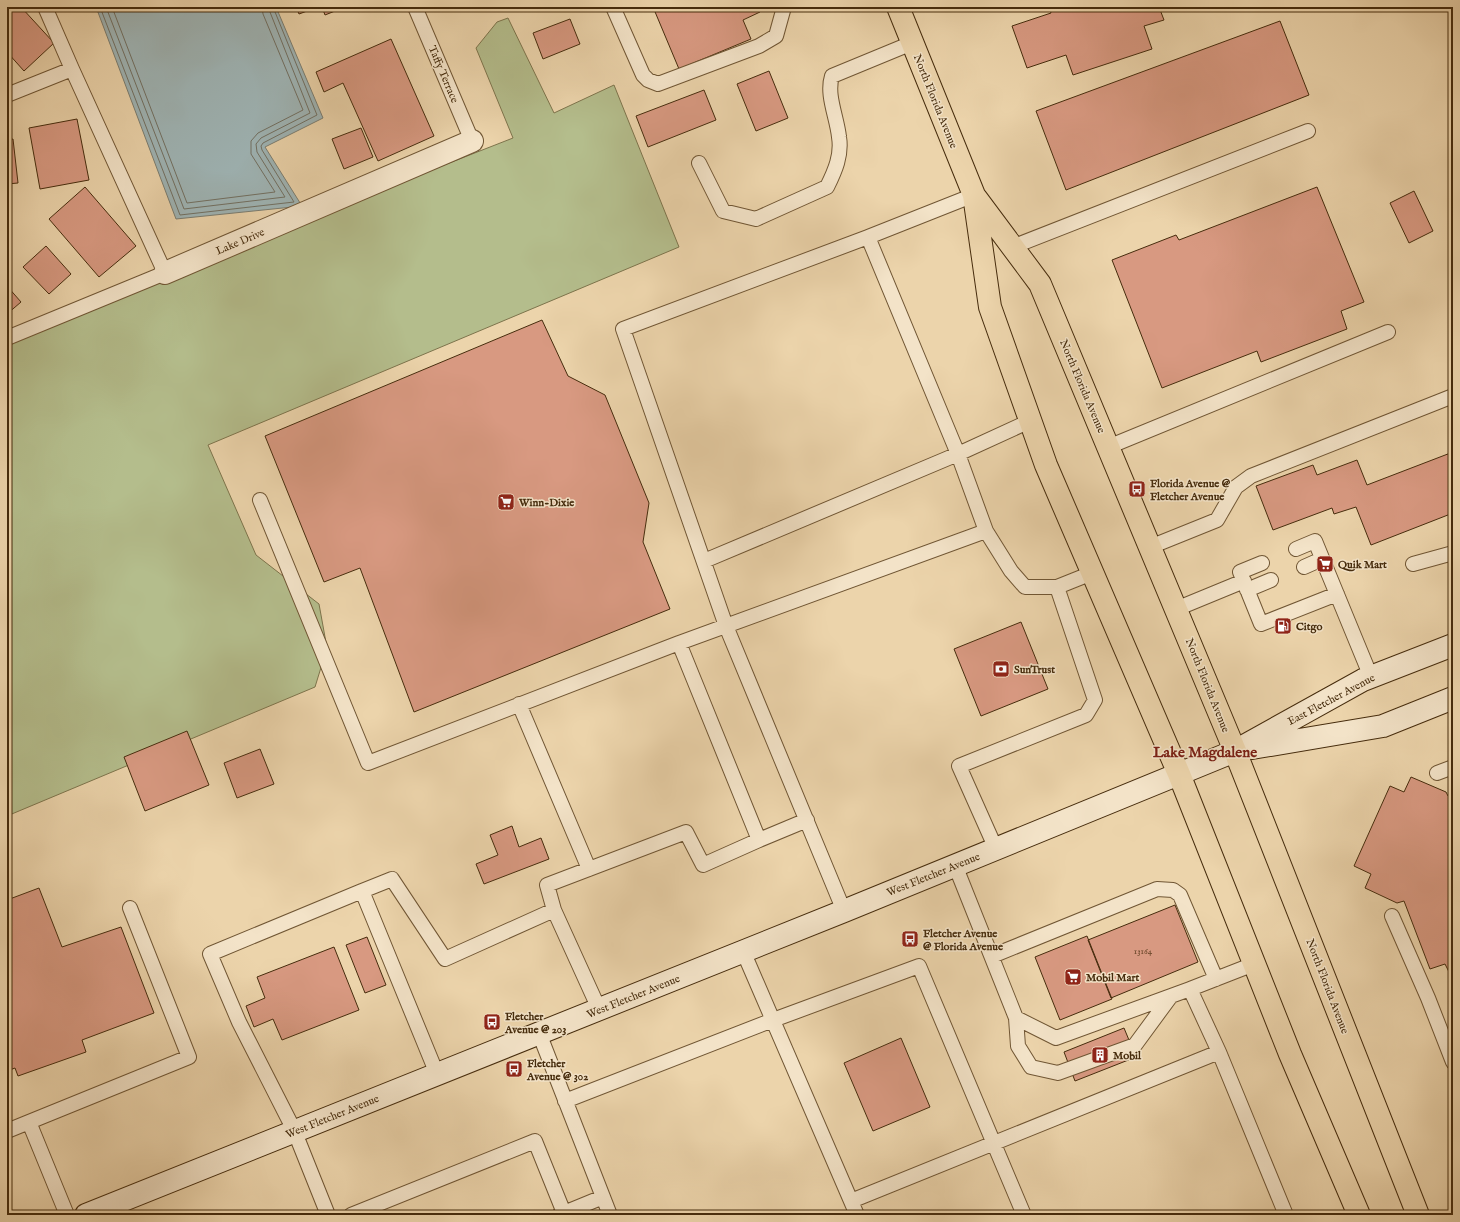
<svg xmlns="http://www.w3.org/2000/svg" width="1460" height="1222" font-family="'IM FELL English',serif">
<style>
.green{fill:#b4bd8c;stroke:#7d744c}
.water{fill:#9fb5b6;stroke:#7b7e72}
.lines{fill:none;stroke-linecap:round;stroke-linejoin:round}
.shore{stroke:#727062;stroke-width:1}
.building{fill:#d89981;stroke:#462c0d}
.lane-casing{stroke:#705634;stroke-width:16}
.street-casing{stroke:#705634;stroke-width:24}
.secondary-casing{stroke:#462c0d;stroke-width:24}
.primary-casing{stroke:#462c0d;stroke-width:24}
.lane{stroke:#f3e3c8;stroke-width:14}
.street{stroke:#f3e3c8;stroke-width:22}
.secondary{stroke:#f3e3c8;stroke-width:22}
.primary{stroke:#ecd4ab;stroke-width:22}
.labels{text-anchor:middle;stroke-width:3;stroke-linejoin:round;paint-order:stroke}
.number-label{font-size:9px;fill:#6a472a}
.street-label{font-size:11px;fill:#462c0d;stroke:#f3e3c8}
.poi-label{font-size:11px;font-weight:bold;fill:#462c0d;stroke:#f3e3c8;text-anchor:start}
.district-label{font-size:15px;font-weight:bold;fill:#7a1f14;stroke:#f3e3c8}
</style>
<rect width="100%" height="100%" fill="#ecd4ab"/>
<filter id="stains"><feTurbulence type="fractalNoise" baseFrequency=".005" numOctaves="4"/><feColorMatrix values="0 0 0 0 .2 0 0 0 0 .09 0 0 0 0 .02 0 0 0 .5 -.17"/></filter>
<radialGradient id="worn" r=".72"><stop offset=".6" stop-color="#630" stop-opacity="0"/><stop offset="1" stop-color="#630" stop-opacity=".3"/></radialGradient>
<path class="green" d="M508,18l46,95 60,-28 65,162 -471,198 48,110 63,49 8,44 -12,39 -308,129v-480l506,-198 -37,-90 21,-26z"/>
<path class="water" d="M96,7h180l47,111 -58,29 37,59 -126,13z"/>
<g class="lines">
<path class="shore" d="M100,7l80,208 114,-13 -32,-52 -1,-4 2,-3 54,-28 -44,-108
M106,7l78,202 101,-12 -28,-45 -1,-8 5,-6 49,-25 -42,-106
M112,7l75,196 88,-11 -24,-38v-13l7,-8 45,-23 -40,-96 -1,-7"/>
</g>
<path class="building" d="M7,7h14l33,36 -30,28 -17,-19z
M296,7h22l-19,7z
M322,7h23l-20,8z
M653,7h105l2,5 -17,8 8,19 -72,30z
M1049,7h110l5,13 -20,6 8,23 -79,26 -7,-20 -39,13 -15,-42 39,-13z
M570,19l10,25 -37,15 -10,-26z
M1280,21l29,74 -243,95 -30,-79z
M391,39l43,97 -56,25 -35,-78 -19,9 -8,-20z
M769,71l19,47 -32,13 -19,-47z
M704,90l12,30 -68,27 -12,-31z
M77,119l12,61 -49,9 -11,-61z
M361,128l12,29 -29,12 -12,-30z
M13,139l5,44 -11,1v-44z
M85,187l51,59 -37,31 -50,-58z
M1317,187l47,115 -23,9 6,18 -86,33 -4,-11 -95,37 -50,-128 64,-25 3,5z
M1414,191l19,40 -24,12 -19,-40z
M46,246l25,28 -22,20 -26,-27z
M7,286l14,16 -14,12z
M542,320l26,56 37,19 44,108 -6,39 27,67 -256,103 -54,-144 -36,14 -59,-146z
M1453,452v61l-82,32 -15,-38 -22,7 -2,-6 -59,22 -17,-44 57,-21 4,10 40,-15 10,25z
M1021,622l27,67 -67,27 -27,-67z
M187,731l22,54 -64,26 -21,-54z
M260,749l14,35 -37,14 -13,-35z
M1411,777l35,15 2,4 5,-2v179l-3,1 -5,-10 -15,5 -26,-68 -7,2 -32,-15 6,-14 -17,-8 36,-80 14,6z
M512,826l7,21 22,-9 8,21 -65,25 -8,-20 22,-9 -8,-20z
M39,888l23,59 59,-20 33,86 -72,27 4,12 -68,24 -3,-8 -8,3v-171z
M1175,905l23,57 -87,36 -23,-58z
M1087,936l25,63 -52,21 -25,-63z
M367,937l19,48 -21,8 -19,-48z
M334,947l25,63 -77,30 -9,-21 -19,8 -8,-21 19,-8 -8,-21z
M1124,1028l12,29 -61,24 -11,-29z
M901,1038l29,69 -57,24 -29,-68z"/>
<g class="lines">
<g class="lane-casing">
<path id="lane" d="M415,7l57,134
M613,7l30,68 5,5 10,4 101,-38 17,-10 8,-29
M7,95l65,-26
M699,163l24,48 33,8 71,-32c8,-16 15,-32 12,-50 -2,-20 -13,-42 -7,-61l80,-33
M868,237l106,-42
M1012,247l296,-116
M7,338l158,-65 -93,-204 -27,-62
M1108,447l280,-115
M260,500l108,263 311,-120
M986,531l25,40 14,16h32l35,-14
M1150,547l67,-27 19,-33 15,-11 202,-80
M1296,549l19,-8 56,136
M1262,563l-22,9 21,52 76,-30
M1413,564l40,-11
M1304,567l18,-8
M1247,590l24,-10
M1176,609l68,-28
M519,704l70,165
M1437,773l16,-6
M759,840l48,-20
M996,849l-37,-83 127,-51 9,-15 -38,-113
M955,865l61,153 40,20 134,-49 29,63 67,163
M362,891l30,-12 53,80 109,-49 -7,-25 139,-53 17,33 56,-25 -80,-197 307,-112 -28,-77 -254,107
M554,910l45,99
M844,911l-118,-285 -103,-297 245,-92 90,217 72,-33
M1392,916l36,82 25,64
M743,951l114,264
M992,956l165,-67 16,1 7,5 36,84
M1190,989l64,-25
M1016,1018l2,28 13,21 27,6 77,-28 36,-49
M539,1033l71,182
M565,1101l208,-81 146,-54 105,249
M7,1131l22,-9
M851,1201l368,-149
M67,1215l-38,-93 160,-65 -59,-149
M328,1215l-34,-85 -55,-108 -29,-68 152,-63 75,183
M351,1215l184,-74 29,72 -5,2
M564,1215v-2l39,-16"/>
</g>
<g class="street-casing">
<path id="street" d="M165,273l307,-132"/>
</g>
<g class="secondary-casing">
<path id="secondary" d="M1252,748l131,-22 70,-28
M86,1215l758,-304 391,-160 128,-71 90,-35"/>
</g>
<g class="primary-casing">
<path id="primary" d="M898,7l76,188 16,112 56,158 133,309 111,280 69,161
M976,198l64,86 195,467 183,464"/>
</g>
<use href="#lane" class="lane"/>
<use href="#street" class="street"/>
<use href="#secondary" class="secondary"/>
<use href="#primary" class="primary"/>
</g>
<defs>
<g id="bus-square" transform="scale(0.9)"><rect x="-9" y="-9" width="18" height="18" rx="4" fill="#8f2418" stroke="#f3e3c8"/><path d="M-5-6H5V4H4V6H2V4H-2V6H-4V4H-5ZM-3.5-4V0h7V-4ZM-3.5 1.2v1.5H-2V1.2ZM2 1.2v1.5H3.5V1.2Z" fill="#fff"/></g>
<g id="supermarket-square" transform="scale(0.9)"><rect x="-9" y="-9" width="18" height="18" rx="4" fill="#8f2418" stroke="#f3e3c8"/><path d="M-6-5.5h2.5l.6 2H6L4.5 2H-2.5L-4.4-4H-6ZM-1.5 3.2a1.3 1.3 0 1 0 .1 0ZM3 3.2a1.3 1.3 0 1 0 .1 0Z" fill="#fff"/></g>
<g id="fuel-square" transform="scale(0.9)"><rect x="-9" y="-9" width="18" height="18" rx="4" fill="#8f2418" stroke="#f3e3c8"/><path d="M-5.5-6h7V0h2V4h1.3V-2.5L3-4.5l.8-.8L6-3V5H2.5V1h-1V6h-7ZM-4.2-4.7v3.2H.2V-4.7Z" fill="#fff"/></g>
<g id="bank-square" transform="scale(0.9)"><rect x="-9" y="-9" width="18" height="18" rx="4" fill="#8f2418" stroke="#f3e3c8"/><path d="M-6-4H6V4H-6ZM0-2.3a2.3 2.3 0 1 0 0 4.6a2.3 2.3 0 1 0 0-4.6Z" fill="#fff"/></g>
<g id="building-square" transform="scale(0.9)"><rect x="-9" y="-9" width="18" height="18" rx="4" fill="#8f2418" stroke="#f3e3c8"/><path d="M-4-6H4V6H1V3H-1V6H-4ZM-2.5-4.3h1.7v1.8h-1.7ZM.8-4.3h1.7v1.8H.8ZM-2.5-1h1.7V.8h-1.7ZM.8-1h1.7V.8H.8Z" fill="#fff"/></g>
</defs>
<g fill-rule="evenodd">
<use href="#bus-square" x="1137" y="489"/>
<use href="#supermarket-square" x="506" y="502"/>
<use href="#supermarket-square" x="1325" y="564"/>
<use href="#fuel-square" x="1283" y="626"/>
<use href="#bank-square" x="1001" y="669"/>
<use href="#bus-square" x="910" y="939"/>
<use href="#supermarket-square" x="1073" y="977"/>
<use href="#bus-square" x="492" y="1022"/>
<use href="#building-square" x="1100" y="1055"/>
<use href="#bus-square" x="514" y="1069"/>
</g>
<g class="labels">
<g class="number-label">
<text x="1143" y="954">13164</text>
</g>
<g class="street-label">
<text transform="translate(444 74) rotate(67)" y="4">Taffy Terrace</text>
<text transform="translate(936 101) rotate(68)" y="4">North Florida Avenue</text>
<text transform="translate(240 241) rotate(-23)" y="4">Lake Drive</text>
<text transform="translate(1083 386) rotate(67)" y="4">North Florida Avenue</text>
<text transform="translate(1208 685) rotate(68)" y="4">North Florida Avenue</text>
<text transform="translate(1331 699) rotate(-28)" y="4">East Fletcher Avenue</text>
<text transform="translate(933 874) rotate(-22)" y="4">West Fletcher Avenue</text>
<text transform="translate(1328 986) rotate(69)" y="4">North Florida Avenue</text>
<text transform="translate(633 996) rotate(-22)" y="4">West Fletcher Avenue</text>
<text transform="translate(332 1116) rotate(-22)" y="4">West Fletcher Avenue</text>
</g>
<g class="poi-label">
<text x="1150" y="487">Florida Avenue @<tspan x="1150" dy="13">Fletcher Avenue</tspan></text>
<text x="519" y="506">Winn-Dixie</text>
<text x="1338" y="568">Quik Mart</text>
<text x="1296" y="630">Citgo</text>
<text x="1014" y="673">SunTrust</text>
<text x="923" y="937">Fletcher Avenue<tspan x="923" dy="13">@ Florida Avenue</tspan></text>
<text x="1086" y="981">Mobil Mart</text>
<text x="505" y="1020">Fletcher<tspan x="505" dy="13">Avenue @ 203</tspan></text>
<text x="1113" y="1059">Mobil</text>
<text x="527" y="1067">Fletcher<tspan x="527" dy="13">Avenue @ 302</tspan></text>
</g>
<g class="district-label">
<text x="1205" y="757">Lake Magdalene</text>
</g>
</g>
<rect width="1460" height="1222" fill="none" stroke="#ecd4ab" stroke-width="24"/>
<rect x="8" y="8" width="1444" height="1206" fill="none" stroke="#462c0d" stroke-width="2"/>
<rect x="12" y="12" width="1436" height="1198" fill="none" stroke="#462c0d"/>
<rect width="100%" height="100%" filter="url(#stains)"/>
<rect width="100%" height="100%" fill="url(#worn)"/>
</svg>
